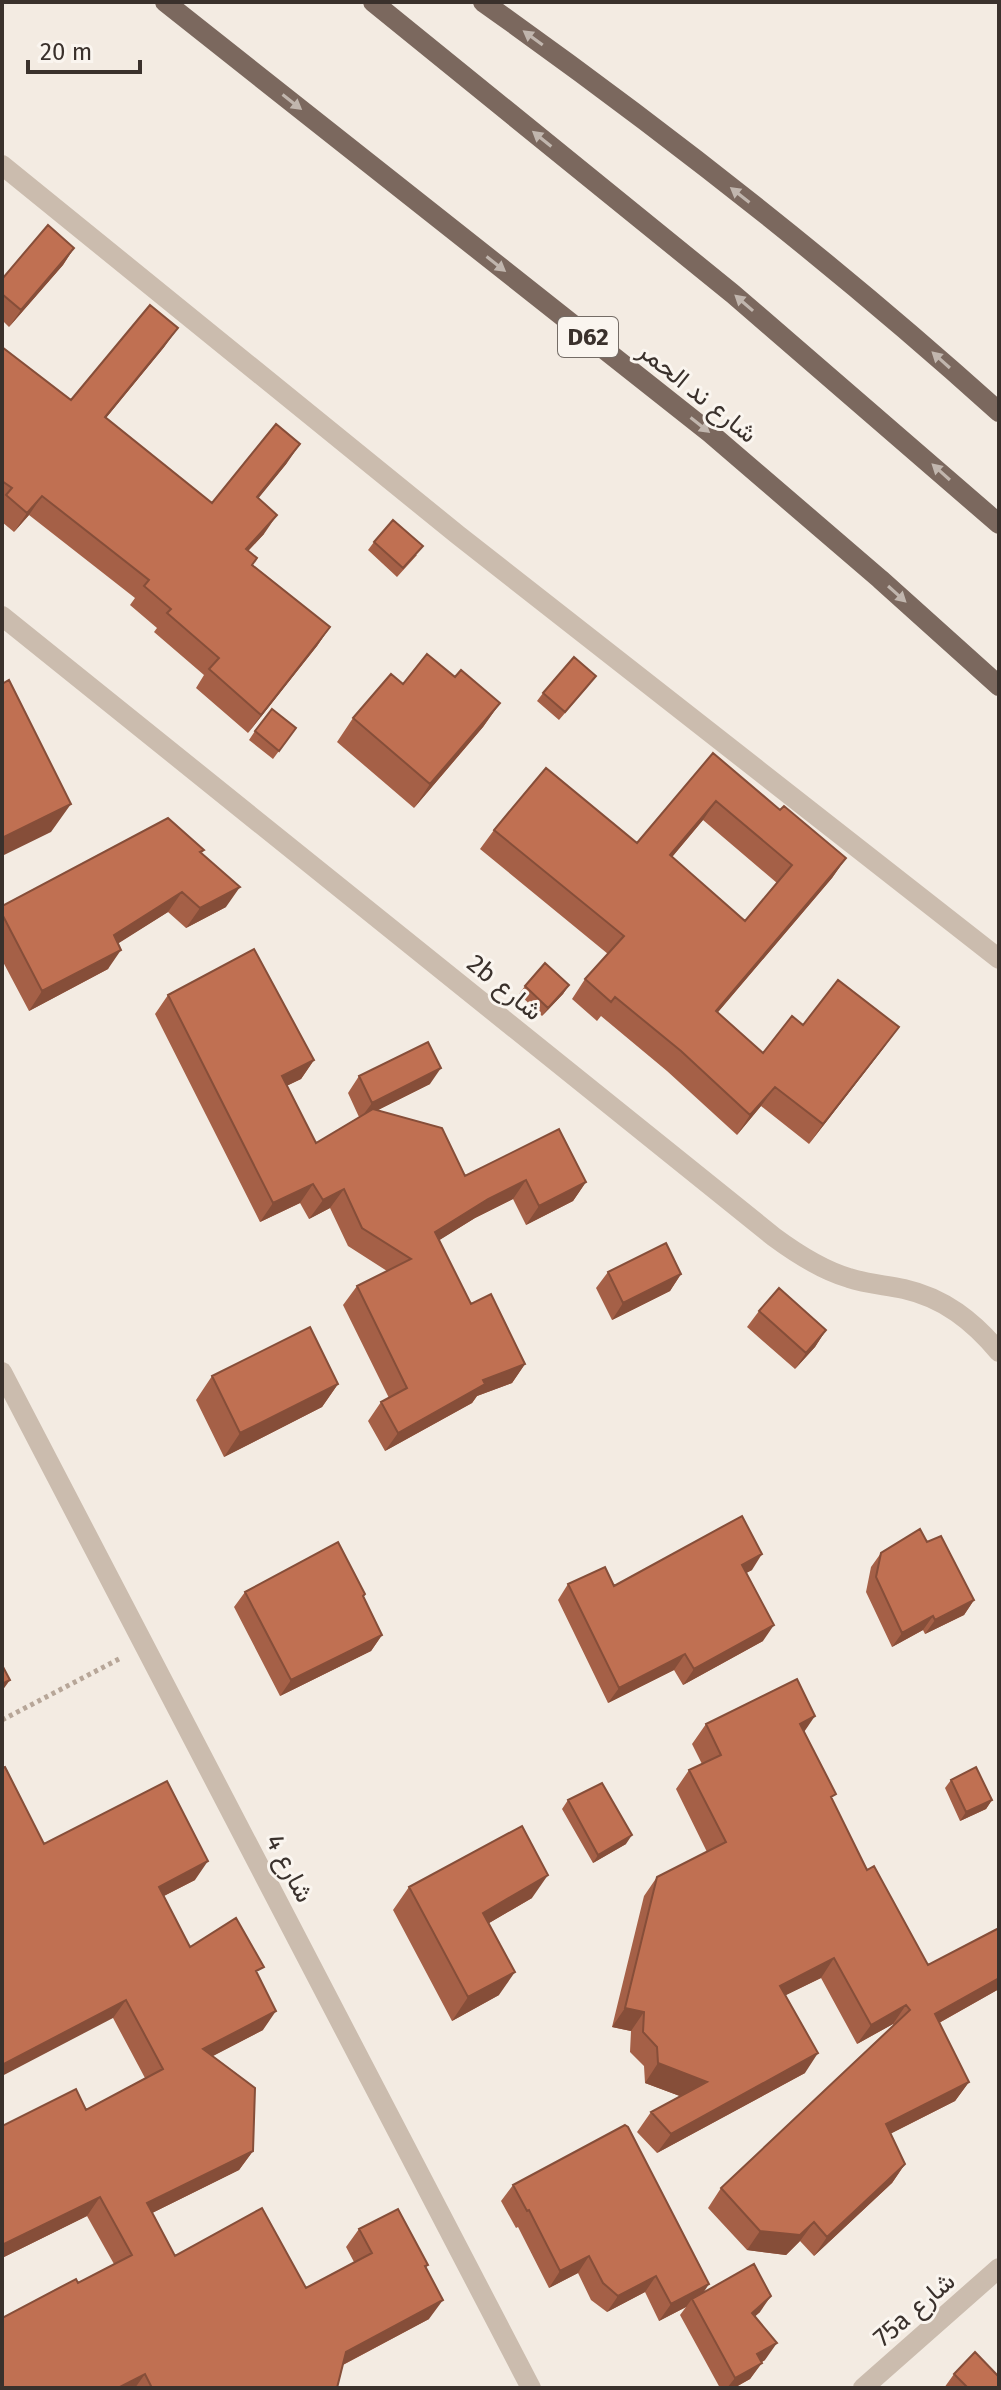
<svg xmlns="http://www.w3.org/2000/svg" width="1001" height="2390" font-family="'Fira Sans',Vazirmatn,sans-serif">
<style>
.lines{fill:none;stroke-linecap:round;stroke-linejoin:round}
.path{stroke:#b7a698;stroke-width:5;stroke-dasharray:4 4;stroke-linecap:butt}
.minor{stroke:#cbbcae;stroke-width:20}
.primary{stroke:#7b685e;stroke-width:20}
.wall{fill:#a56047;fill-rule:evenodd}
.shaded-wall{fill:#864e39}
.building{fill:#c07052;stroke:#864e39;stroke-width:2;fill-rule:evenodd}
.oneway{fill:#c1b6ae}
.labels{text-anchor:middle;stroke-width:6;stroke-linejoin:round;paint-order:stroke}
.shield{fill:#faf5ef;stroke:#746c66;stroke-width:2}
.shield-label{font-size:24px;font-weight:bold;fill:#3a312c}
.street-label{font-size:26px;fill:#3a312c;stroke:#faf5ef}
</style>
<rect width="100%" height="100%" fill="#f3ebe2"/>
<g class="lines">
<path class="path" d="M2,1720l117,-61"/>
<path class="minor" d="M2,165l456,370 541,424
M2,616l772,621c23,17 48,33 75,41 18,6 37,7 55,11 40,9 69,32 95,63
M2,1372l529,1016
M863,2388l136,-120"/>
<path class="primary" d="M165,2l545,431 170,146 119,107
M373,2l360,292 266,230
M483,2c179,127 353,263 516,410"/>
</g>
<path class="wall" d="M74,248l-11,17 -54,62 -7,-7v-41z
M165,346l-59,72 106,85 75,-40 -29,35 6,36 -16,17 5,14 77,62 -13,19 -69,87 -52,-45 8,-13 -50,-43 3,-4 -27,-23 5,-7 -106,-83 -15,17 -12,-10v-175l69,53z
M374,542l43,13 -20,22 -29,-27z
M455,677l45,26 -17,24 -69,81 -77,-66 16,-24 50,-34z
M590,684l-31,36 -22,-19 6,-8z
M296,728l-23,31 -24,-19 6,-9z
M713,753l67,57 66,48 -14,20 -115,135 46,40 40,-28 82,21 -76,98 -48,-38 -24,29 -70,-64 -66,-55 -4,5 -25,-22 13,-20 23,-25 -128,-105 14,-19 143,13zM703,820l74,63 -32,38 -73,-64z
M204,850l-2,3 24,54 -40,21 -18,-16 -50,31 -10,26 -79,42 -27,-51v-54z
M569,985l-6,9 -21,22 -23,-22 6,-8z
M168,995l146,65 -13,19 -15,7 30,57 43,-26 -11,-24 11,-17 71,8 -52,26 87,66 121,6 -13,19 -47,24 -13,-26 -38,19 -36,22 32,64 54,60 -13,19 -35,13 -5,7 -87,48 -17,-30 13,-19 8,-4 -46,-93 14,-19 30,-15 -39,-25 -18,-38 -21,11 -9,-16 -40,19 -105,-208z
M608,1272l73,2 -11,17 -58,29 -16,-32z
M759,1311l67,19 -11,17 -20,22 -48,-42z
M212,1376l126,8 -16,23 -98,50 -28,-57z
M927,1542l47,58 -10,15 -39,19 -2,-4 -31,17 -26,-55 5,-25 10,-14z
M752,1570l-6,3 17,68 -80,44 -9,-15 -66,33 -50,-103 10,-16 46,2z
M245,1592l120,2 -2,3 19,38 -11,16 -91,45 -46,-89z
M706,1724l98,8 28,67 35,71 61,95 71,24 -60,34 30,59 -14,19 -65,33 15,30 -13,19 -78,73 -14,-15 -14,14 -39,-5 -39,-42 13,-20 173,-162 -1,-2 -36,20 -36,-66 -36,17 20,78 -148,80 -20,-21 14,-20 29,-16 -35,-13 -1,-17 -14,-14 1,-21 -19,-4 32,-131 13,-19 50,-25 -31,-63 13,-19 13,-6 -10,-20z
M951,1780l41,20 -6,9 -26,12 -15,-33z
M568,1800l58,44 -33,19 -31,-54z
M44,1844l151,36 -31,16 26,51 68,28 5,55 -51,26 41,95 -14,19 -87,43 23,43 131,32 48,-26 -8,-15 13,-18 69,36 -2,3 3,51 -86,46 -6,23h-335l76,-105 36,-19 -27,-48 -85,42v-132l84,-16 59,-32 -32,-60z
M409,1887l123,11 -43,25 10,72 -47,26 -59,-111z
M513,2185l191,107 56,20 -5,4 10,44 -3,2 -12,17 -16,9h-14l-40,-73 6,-8 -27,14 -14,-29 -38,20 -16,-12 -13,-27 -29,15 -31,-61 -2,1 -15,-27z
M954,2374l45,14h-55z"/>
<path class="shaded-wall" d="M74,248l-11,17 -54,62 12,-17z
M178,328l-13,18 -74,90 14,-19z
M300,444l-13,19 -43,53 13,-19z
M42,496l-13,19 -15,17 13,-19z
M277,515l-13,19 -31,33 13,-18z
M330,627l-13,19 -69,87 13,-18z
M500,703l-17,24 -69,81 16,-24z
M716,801l-13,19 -46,55 13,-20z
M71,804l-20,28 -49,24v-18z
M846,858l-14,20 -130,153 14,-20z
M240,887l-14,20 -40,21 14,-20z
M182,892l-14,20 -68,43 14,-20z
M121,950l-13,19 -79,42 13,-20z
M569,985l-6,9 -21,22 6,-8z
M899,1027l-14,19 -76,98 14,-20z
M314,1060l-13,19 -33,16 14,-19z
M441,1068l-11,16 -70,35 12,-16z
M775,1087l-14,19 -24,29 13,-20z
M526,1180l-13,19 -38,19 -53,33 13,-19 53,-33z
M586,1182l-13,19 -47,24 13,-19z
M313,1184l-13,19 -40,19 13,-19z
M344,1189l-14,19 -21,11 14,-19z
M681,1274l-11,17 -58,29 11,-17z
M826,1330l-11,17 -20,22 11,-16z
M525,1364l-13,19 -35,13 -5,7 -87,48 13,-18 85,-53z
M338,1384l-16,23 -98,50 16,-24z
M762,1554l-10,16 -21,11 11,-16z
M974,1600l-10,15 -39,19 10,-14z
M933,1616l-10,14 -31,17 10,-14z
M774,1625l-11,16 -80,44 11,-16z
M382,1635l-11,16 -91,45 11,-16z
M685,1654l-11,16 -66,33 11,-15z
M10,1680l-8,11v-7z
M815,1716l-13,19 -2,-11z
M992,1800l-6,9 -26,12 6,-9z
M632,1835l-6,9 -33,19 5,-8z
M208,1861l-13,19 -49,25 13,-18z
M548,1875l-16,23 -65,38 16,-23z
M834,1958l-13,20 -55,27 14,-19z
M515,1972l-16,23 -47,26 16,-24z
M999,1978v11l-78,44 14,-19z
M126,2000l-13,18 -111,58v-11z
M906,2005l-13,19 -36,20 14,-19z
M625,2008l19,4 -13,19 -19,-4z
M276,2011l-13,19 -73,38 13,-19z
M818,2053l-13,20 -148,80 14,-19z
M658,2063l49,19 -14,19 -48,-18z
M969,2082l-14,19 -83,42 14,-19z
M253,2151l-14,19 -105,52 13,-19z
M905,2164l-13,19 -78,73 13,-19z
M100,2197l-13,19 -85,42v-13z
M814,2222l-14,19 -14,14 -39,-5 13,-19z
M589,2256l-11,17 -29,15 11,-17z
M656,2276l-11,16 -38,20 11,-16z
M709,2284l-11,17 -6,-2 -6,8 -27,14 12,-17z
M771,2296l-11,16 -19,17 11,-16z
M443,2300l-14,19 -96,51 13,-18z
M777,2343l-12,17 -19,11 11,-17z
M762,2363l-12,16 -16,9h-7l8,-10z
M145,2374l-10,14h-17z"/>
<path class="building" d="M48,225l26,23 -53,62 -19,-16v-15z
M150,305l28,23 -73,89 107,86 64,-79 24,20 -43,53 20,18 -31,34 11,9 -5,7 78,62 -69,88 -52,-46 10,-11 -52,-45 4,-4 -27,-23 5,-6 -107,-84 -15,17 -21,-18 6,-7 -10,-7v-134l69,53z
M393,520l30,26 -20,22 -29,-26z
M427,654l28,23 6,-7 39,33 -70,81 -77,-66 38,-44 12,10z
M574,657l22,19 -31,36 -22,-19z
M9,680l62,124 -69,34v-154z
M272,709l24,19 -17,23 -24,-20z
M713,753l67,57 4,-4 62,52 -130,153 47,42 29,-37 11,9 35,-45 61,47 -76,97 -48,-37 -25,28 -69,-64 -66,-54 -4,5 -26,-23 39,-43 -130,-106 52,-62 91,75zM716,801l76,64 -47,56 -75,-66z
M168,818l36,32 -4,2 40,35 -40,21 -18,-16 -68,43 7,15 -79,41 -40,-77v-8z
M254,949l60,111 -32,16 34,67 57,-34 69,19 23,48 94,-47 27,53 -47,24 -13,-26 -38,19 -53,33 36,72 20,-10 34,70 -42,16 2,4 -87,49 -17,-31 26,-14 -50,-102 54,-27 -49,-31 -18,-39 -21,11 -10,-16 -40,19 -105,-208z
M545,963l24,22 -21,23 -23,-22z
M428,1042l13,26 -69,35 -13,-27z
M666,1243l15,31 -58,29 -15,-31z
M779,1288l47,42 -20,23 -47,-42z
M310,1327l28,57 -98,49 -28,-57z
M742,1516l20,38 -20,11 32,60 -80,44 -9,-15 -66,34 -51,-104 37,-17 9,19z
M920,1529l7,13 14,-6 33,64 -39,20 -2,-4 -31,17 -26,-56 5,-24z
M338,1542l27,52 -2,2 19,39 -91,45 -46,-88z
M2,1665l8,15 -8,4z
M797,1679l18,37 -15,8 36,70 -5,3 36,73 7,-4 54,99 71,-37v50l-64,36 34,68 -83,42 19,40 -78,73 -13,-15 -14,13 -40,-4 -39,-43 189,-178 -4,-5 -35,20 -37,-67 -54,28 38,67 -147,81 -20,-22 56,-30 -49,-19 -1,-16 -14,-15 1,-20 -19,-4 32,-131 69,-35 -37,-72 32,-15 -15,-31z
M5,1767l39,77 123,-63 41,80 -49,26 31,60 46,-29 28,49 -8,4 20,40 -73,38 52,39 -2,63 -106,52 28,53 87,-48 44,80 66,-35 -13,-24 39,-20 30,56 -3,1 18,34 -97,52 -9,36h-185l-7,-14 -27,14h-116v-70l74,-39 2,4 54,-28 -32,-58 -98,48v-119l74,-37 10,21 77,-41 -37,-69 -124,65v-297z
M976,1767l16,33 -26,12 -15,-32z
M602,1783l30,52 -34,20 -30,-55z
M522,1826l26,49 -65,38 32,59 -47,25 -59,-110z
M625,2125l3,2 81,157 -38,20 -15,-28 -38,20 -15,-13 -14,-27 -29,15 -31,-61 -2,1 -14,-26z
M754,2264l17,32 -19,17 25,30 -20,11 5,9 -27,15 -43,-79z
M975,2352l24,25v11h-31l-14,-14z"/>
<defs><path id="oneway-solid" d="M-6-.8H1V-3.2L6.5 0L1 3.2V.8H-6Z" transform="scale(2)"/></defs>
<g class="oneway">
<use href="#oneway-solid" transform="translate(533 38) rotate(-144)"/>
<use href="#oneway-solid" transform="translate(292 102) rotate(38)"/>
<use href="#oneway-solid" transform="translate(542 139) rotate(-141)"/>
<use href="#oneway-solid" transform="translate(740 195) rotate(-142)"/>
<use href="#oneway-solid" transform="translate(496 264) rotate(38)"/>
<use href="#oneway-solid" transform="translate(744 303) rotate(-139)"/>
<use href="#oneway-solid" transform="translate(941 360) rotate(-138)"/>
<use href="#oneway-solid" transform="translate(700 425) rotate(38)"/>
<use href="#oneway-solid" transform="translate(941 472) rotate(-138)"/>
<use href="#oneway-solid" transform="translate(897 594) rotate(42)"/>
</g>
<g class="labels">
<rect class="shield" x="558" y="317" width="60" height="40" rx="6"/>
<g class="shield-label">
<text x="588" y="345">D62</text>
</g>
<g class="street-label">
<text transform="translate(698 392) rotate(39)" y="9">شارع ند الحمر</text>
<text transform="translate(505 987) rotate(39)" y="9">2b شارع</text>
<text transform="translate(290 1868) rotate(62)" y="9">شارع 4</text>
<text transform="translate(914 2309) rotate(-41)" y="9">75a شارع</text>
</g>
</g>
<rect width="1001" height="2390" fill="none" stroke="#3a312c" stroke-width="8"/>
<path d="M28 60v12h112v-12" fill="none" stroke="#3a312c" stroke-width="4"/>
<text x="40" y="60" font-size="24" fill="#3a312c" stroke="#faf5ef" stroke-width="6" paint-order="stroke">20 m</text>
</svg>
